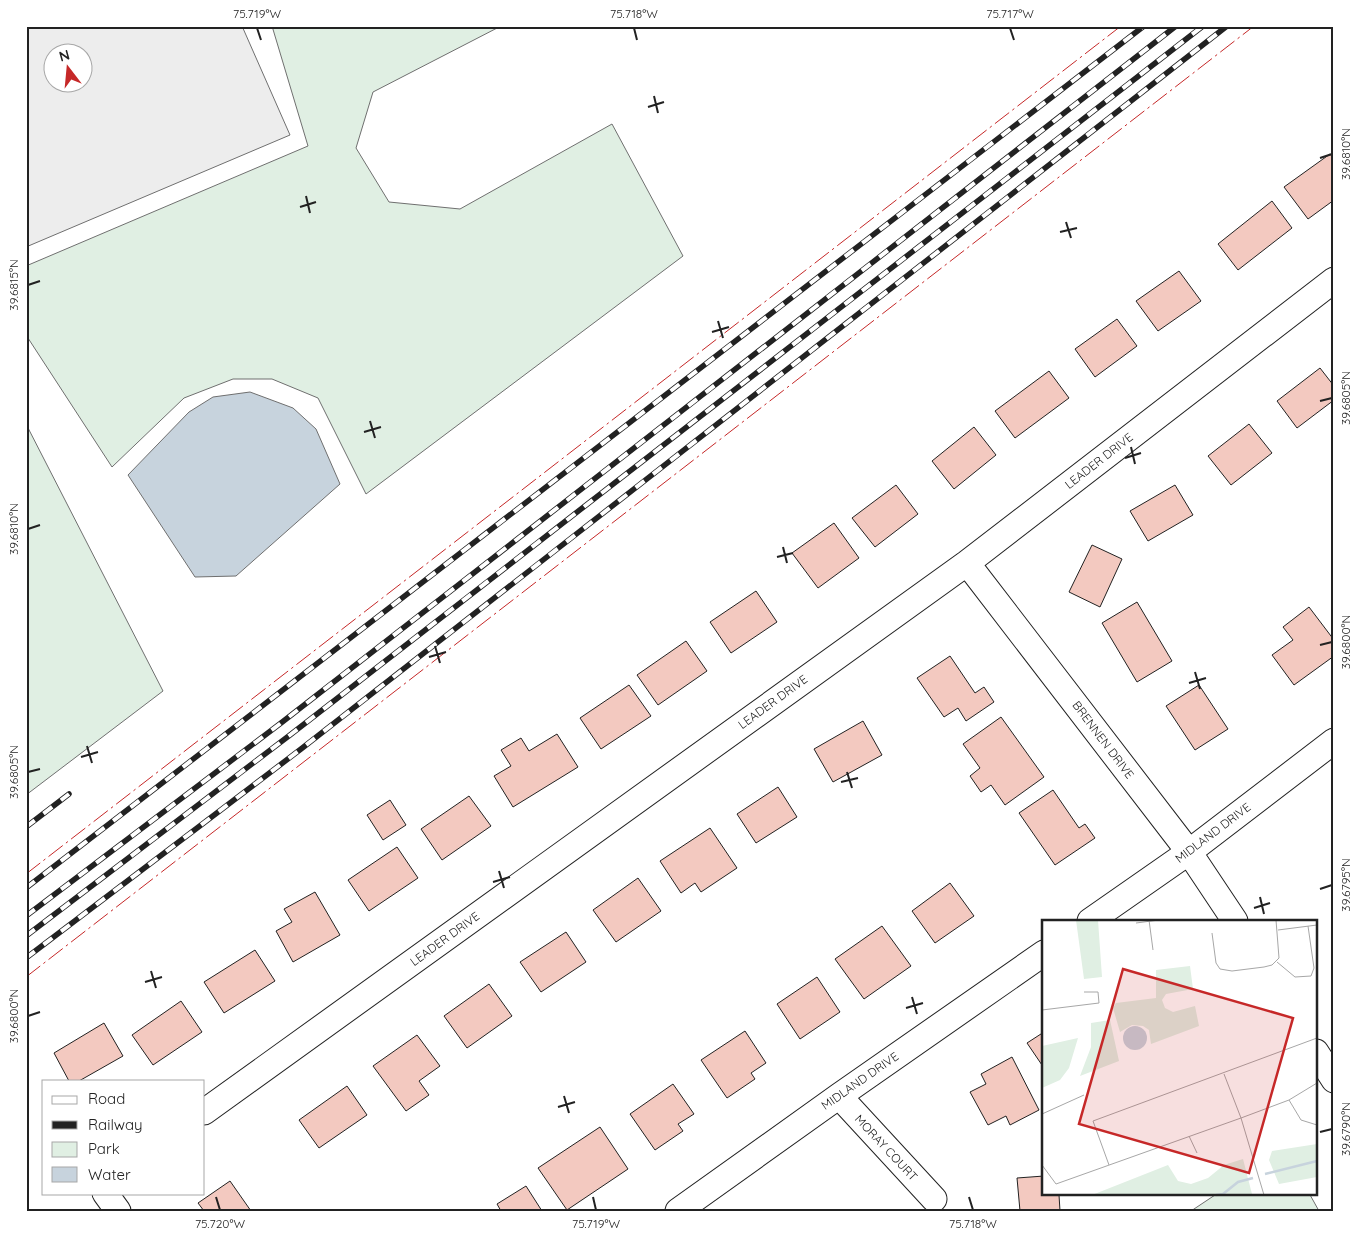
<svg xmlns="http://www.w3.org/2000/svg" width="1360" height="1237" font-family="Quicksand,sans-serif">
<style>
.green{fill:#e0efe3;stroke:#6f6f6f}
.parking{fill:#ededed;stroke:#6f6f6f;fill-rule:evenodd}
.water{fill:#c7d3dd;stroke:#6f6f6f}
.building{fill:#f3c9c0;stroke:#222}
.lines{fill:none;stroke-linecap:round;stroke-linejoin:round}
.minor-casing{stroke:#222;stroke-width:27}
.minor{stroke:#fff;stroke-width:25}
.rail-casing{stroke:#222;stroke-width:5.5}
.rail{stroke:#fff;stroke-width:4;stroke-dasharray:11;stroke-linecap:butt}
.power{stroke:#c62828;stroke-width:1;stroke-dasharray:18 4 2.5 4;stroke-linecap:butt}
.ticks{fill:none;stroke:#222;stroke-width:2}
.labels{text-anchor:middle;stroke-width:4;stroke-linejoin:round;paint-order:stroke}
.street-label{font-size:12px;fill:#222;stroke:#fff}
.inset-river{fill:none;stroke:#c7d3dd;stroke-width:2.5}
.inset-road{fill:none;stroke:#a7a7a7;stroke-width:1}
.view{fill:#c62828;fill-opacity:0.15;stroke:#c62828;stroke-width:2.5}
.inset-edge{fill:none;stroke:#222;stroke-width:2.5}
.neatline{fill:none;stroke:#222;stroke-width:2}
.ticks-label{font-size:12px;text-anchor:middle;fill:#222}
</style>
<rect width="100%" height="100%" fill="#fff"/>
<path class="green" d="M272,26h229l-128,66 -17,56 33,54 71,7 152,-85 71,132 -317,238 -48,-96 -46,-19h-39l-49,19 -72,69 -86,-132v-69l282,-120z
M26,424l137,267 -137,104z
M1218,1193h91l10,18h-128z"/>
<path class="parking" d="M26,26h216l48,109 -264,112zM52,52h30v30h-30z"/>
<path class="water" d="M250,392l43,16 23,21 24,55 -104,92 -41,1 -67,-102 61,-63 24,-15z"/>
<path class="building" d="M1330,154l4,5v41l-26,19 -24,-32z
M1272,201l20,27 -54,42 -20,-26z
M1179,271l22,30 -43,30 -22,-30z
M1117,319l20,27 -42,31 -20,-28z
M1320,368l14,18v14l-37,28 -20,-27z
M1049,371l20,27 -54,40 -20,-27z
M1249,424l23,29 -41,32 -23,-29z
M974,427l22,28 -42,34 -22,-28z
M896,485l22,29 -43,33 -23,-29z
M1175,485l18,30 -45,26 -18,-30z
M834,523l25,35 -41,30 -26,-35z
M1092,545l30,14 -22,48 -31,-15z
M756,591l21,31 -46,31 -21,-31z
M1137,602l35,59 -35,21 -35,-59z
M1309,607l25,33v16l-40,29 -22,-30 21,-15 -10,-13z
M686,641l21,30 -49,34 -21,-30z
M950,656l25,37 9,-6 10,15 -28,19 -8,-13 -14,9 -27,-39z
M629,685l22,31 -50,33 -21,-31z
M1199,685l29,44 -33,21 -29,-44z
M1001,717l43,60 -39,28 -14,-20 -10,7 -11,-16 10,-8 -17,-24z
M863,721l19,34 -49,27 -19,-33z
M557,734l21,33 -65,40 -19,-31 17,-10 -10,-16 20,-12 8,13z
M778,787l19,30 -41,26 -19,-29z
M1053,790l26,38 6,-4 10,14 -40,27 -36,-52z
M469,796l22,30 -49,34 -21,-31z
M390,800l16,25 -23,15 -16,-25z
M710,828l27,40 -36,24 -6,-9 -14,10 -21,-32z
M397,847l21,31 -49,33 -21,-31z
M638,878l23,33 -45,31 -23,-32z
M950,883l24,33 -39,27 -23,-32z
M315,892l25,43 -47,27 -17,-31 16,-9 -8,-13z
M882,926l29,40 -47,33 -29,-40z
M566,932l20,30 -45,30 -21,-30z
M255,950l20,31 -51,32 -20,-31z
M817,977l23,35 -40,27 -23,-35z
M489,984l23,32 -45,32 -23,-32z
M181,1001l21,31 -49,33 -21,-30z
M104,1023l19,33 -44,25h-10l-15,-28z
M745,1031l21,32 -15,10 4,6 -28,19 -26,-38z
M1044,1032v36l-17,-25z
M417,1035l23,31 -21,15 10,14 -23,16 -33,-45z
M1012,1057l27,53 -29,15 -4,-9 -18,9 -18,-33 16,-8 -5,-10z
M673,1084l21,30 -16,10 5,7 -28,19 -25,-36z
M347,1086l20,29 -48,33 -20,-28z
M600,1127l28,42 -61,41 -29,-42z
M1044,1176v17l15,2 1,16h-40l-3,-33z
M230,1181l21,30h-47l-6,-8z
M526,1186l16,25h-41l-4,-7z"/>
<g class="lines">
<g class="minor-casing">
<path id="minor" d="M967,563l222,289 46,69
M1090,921l99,-69 145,-111
M1316,1052l18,28
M839,1096l95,103
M204,1112l763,-549 367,-283
M105,1193l13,18
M678,1211l161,-115 205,-143"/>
</g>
<use href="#minor" class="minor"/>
<g class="rail-casing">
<path id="rail" d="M26,827l43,-33
M26,888l1118,-862
M26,916l255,-193 895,-697
M26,936l264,-201 913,-709
M26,958l275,-209 926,-723"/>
</g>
<use href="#rail" class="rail"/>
<path class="power" d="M26,874l1095,-848
M26,977l1228,-951"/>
</g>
<path class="ticks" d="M257,28l4,12M634,28l3,12M1010,28l4,12M654,96l4,17M648,107l16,-5M1320,158l12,-4M306,196l4,17M300,207l16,-5M1066,222l5,16M1060,232l17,-4M28,285l12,-4M718,321l5,17M712,332l17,-5M1320,401l12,-3M370,421l5,17M364,432l17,-5M1131,447l4,17M1125,458l16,-5M28,529l12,-4M783,547l4,16M777,557l16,-4M1320,645l12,-3M435,646l5,17M429,657l17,-5M1195,672l5,17M1189,683l17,-5M87,746l5,17M81,757l17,-5M28,772l12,-3M847,772l5,16M841,782l17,-4M499,871l5,17M493,882l17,-5M1320,889l12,-4M1260,897l4,17M1254,908l16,-5M151,971l5,17M145,982l17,-5M912,997l5,17M906,1008l17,-5M28,1016l12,-4M564,1096l5,17M558,1107l17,-5M1320,1132l12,-3M216,1197l4,13M593,1197l3,13M969,1197l4,13"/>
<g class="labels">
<g class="street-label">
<text transform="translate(1099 461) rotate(-38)" y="4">LEADER DRIVE</text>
<text transform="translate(773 702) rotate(-36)" y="4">LEADER DRIVE</text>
<text transform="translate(1103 740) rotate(53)" y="4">BRENNEN DRIVE</text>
<text transform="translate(1213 833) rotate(-37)" y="4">MIDLAND DRIVE</text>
<text transform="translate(445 939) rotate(-36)" y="4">LEADER DRIVE</text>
<text transform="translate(860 1081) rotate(-35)" y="4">MIDLAND DRIVE</text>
<text transform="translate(886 1148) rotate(47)" y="4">MORAY COURT</text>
</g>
</g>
<g transform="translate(1042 920)">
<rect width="275" height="275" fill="#fff"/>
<path d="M34,0h22l4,57 -18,2zM148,46l3,23 -27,5 -4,6 3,8 8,4 22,-6 4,20 -48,18 -2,-14 -6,-4 -11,-1 -12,7 -7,-24 3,-5 40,-5v-28zM68,100l9,41 -39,15 11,-29v-24zM36,118l-9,30 -9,12 -18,8v-42zM275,224v33l-38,7 -10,-24 3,-9zM201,239l9,35 -4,1h-156l76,-30 10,16 13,3 17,-6 16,-13z" fill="#e0efe3"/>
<path d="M81 118a12 12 0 1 1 24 0a12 12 0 1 1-24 0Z" fill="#c7d3dd"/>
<path class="inset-river" d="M223,254l52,-13M174,275l7,-1 15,-12 15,-4"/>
<path class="inset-road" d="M107,0l4,30M94,3l23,-3M236,10l39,-5M170,13l4,30 4,6 12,2 32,-4 8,-2 7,-7 -3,-38M235,42l18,15 16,-1 3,-8 -6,-42M0,90l57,-7 -1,-11h-14M182,154l17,44 23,77M247,180l12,20 16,5M0,194l42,-19M147,216l8,17M0,245l14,19 185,-66 48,-18 28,-17M67,245l-16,-44 224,-83"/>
<path class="view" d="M81,49l170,49 -44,155 -170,-49z"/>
<rect width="275" height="275" class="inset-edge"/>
</g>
<rect width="1360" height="1237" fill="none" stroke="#ffffff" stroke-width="55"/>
<rect x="42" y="1080" width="162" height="115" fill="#ffffff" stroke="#a7a7a7"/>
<rect x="52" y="1096" width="25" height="8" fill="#ffffff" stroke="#a7a7a7"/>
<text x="88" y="1104" font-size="15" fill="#222222">Road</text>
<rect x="52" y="1121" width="25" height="8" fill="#222222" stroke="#a7a7a7"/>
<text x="88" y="1130" font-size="15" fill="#222222">Railway</text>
<rect x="52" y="1142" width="25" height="15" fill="#e0efe3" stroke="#a7a7a7"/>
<text x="88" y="1154" font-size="15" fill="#222222">Park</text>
<rect x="52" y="1167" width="25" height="15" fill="#c7d3dd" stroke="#a7a7a7"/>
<text x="88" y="1180" font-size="15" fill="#222222">Water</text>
<g transform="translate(68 68) rotate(344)"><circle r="24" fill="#ffffff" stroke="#a7a7a7"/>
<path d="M0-4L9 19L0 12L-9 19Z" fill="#c62828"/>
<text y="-8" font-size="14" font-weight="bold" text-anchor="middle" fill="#222222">N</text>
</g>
<rect x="28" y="28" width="1304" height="1182" class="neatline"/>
<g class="ticks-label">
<text x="257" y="18">75.719°W</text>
<text x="634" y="18">75.718°W</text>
<text x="1010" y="18">75.717°W</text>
<text transform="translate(1346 154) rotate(-90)" y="4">39.6810°N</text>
<text transform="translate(14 285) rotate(-90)" y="4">39.6815°N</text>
<text transform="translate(1346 398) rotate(-90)" y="4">39.6805°N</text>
<text transform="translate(14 529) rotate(-90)" y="4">39.6810°N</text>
<text transform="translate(1346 642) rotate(-90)" y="4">39.6800°N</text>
<text transform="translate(14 772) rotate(-90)" y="4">39.6805°N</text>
<text transform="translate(1346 885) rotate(-90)" y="4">39.6795°N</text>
<text transform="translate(14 1016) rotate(-90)" y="4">39.6800°N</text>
<text transform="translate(1346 1129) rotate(-90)" y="4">39.6790°N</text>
<text x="220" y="1228">75.720°W</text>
<text x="596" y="1228">75.719°W</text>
<text x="973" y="1228">75.718°W</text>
</g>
</svg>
